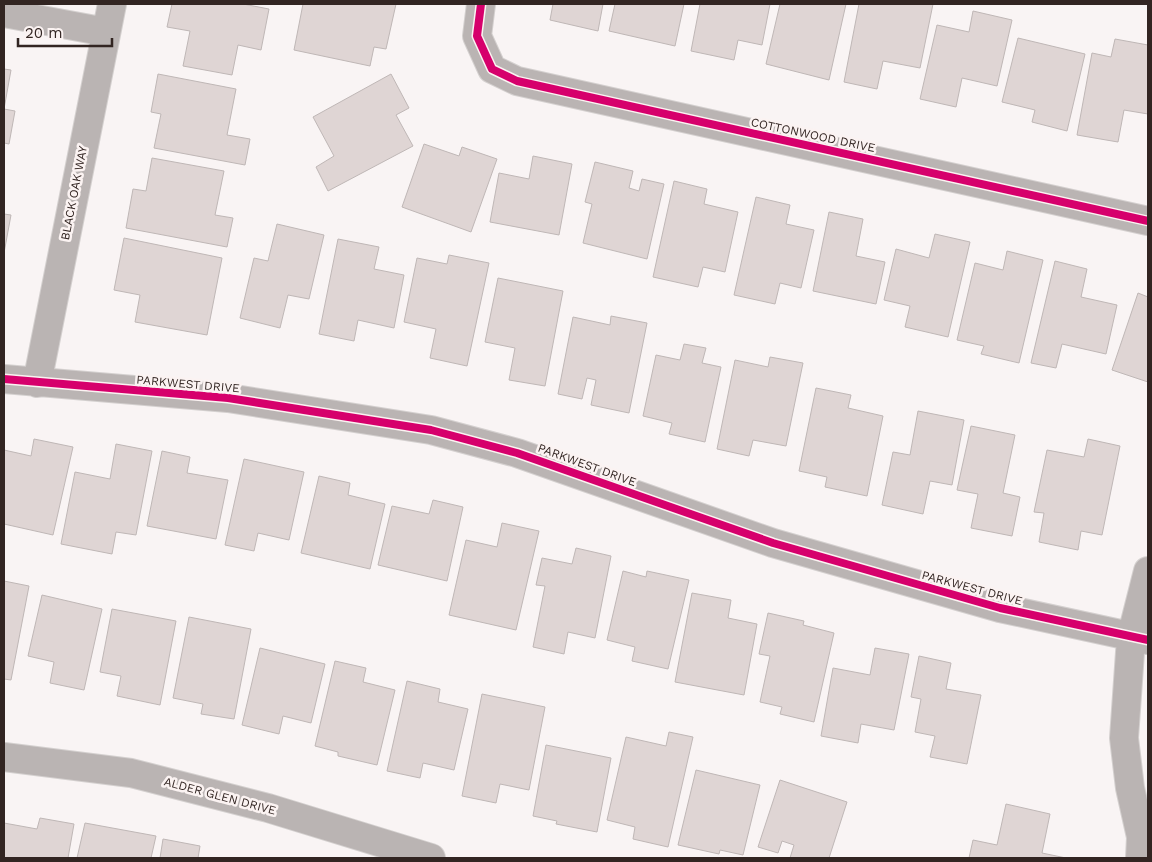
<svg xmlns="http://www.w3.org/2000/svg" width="1152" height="862" font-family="'Work Sans',sans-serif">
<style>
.building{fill:#dfd5d4;stroke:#bfb7b6}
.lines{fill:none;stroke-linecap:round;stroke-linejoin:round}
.minor-casing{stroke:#d4d0cf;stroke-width:30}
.minor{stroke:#bab4b3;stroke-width:28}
.cycleway-casing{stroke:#fbf3f2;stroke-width:11}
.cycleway{stroke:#d6006c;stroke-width:8}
.labels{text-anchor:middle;stroke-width:5;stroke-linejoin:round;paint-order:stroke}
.street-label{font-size:12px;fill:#322522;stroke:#fbf3f2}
</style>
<rect width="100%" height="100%" fill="#f9f4f4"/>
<path class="building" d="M172,4h71l26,5 -8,41 -23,-5 -6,30 -49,-9 7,-35 -23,-4z
M303,4h93l-10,45 -12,-2 -4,19 -76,-16z
M553,4h50l-5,27 -48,-11z
M615,4h69l-9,42 -66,-15z
M700,4h70l-8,41 -24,-5 -4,20 -43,-9z
M780,4h66l-17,76 -63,-16z
M859,4h74l-13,64 -37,-7 -6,28 -33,-7z
M973,11l39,9 -15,66 -35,-8 -6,29 -36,-8 17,-74 32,7z
M1018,38l67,16 -18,77 -35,-9 3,-12 -33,-8z
M1115,39l33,6v69l-24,-4 -6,32 -41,-7 15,-82 19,4z
M4,69l7,1 -7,39 11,2 -6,33 -5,-1z
M158,74l78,15 -9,46 23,4 -5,26 -91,-17 7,-34 -10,-2z
M391,74l18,34 -13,7 17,31 -85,45 -12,-24 18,-11 -21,-39z
M424,144l35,12 3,-9 35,12 -26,73 -69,-25z
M533,156l39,8 -13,71 -69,-13 9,-49 30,6z
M152,158l72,13 -9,44 18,3 -6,29 -101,-19 7,-39 13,2z
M595,162l38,9 -4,17 10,3 3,-12 22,5 -17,75 -64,-16 9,-39 -7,-2z
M674,181l33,8 -3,15 34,8 -13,60 -22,-5 -5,20 -45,-10z
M756,197l34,8 -4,19 28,6 -13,58 -21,-5 -5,21 -41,-9z
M829,212l34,7 -7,37 29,6 -9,42 -63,-13z
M4,214l7,1 -7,38z
M277,224l47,11 -15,64 -21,-4 -8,33 -40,-10 14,-60 14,3z
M935,234l35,8 -22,95 -43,-10 5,-21 -26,-6 12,-51 33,9z
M124,238l98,20 -15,77 -72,-13 5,-27 -26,-5z
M338,239l41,8 -5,22 30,6 -10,53 -36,-8 -4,21 -35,-7z
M1007,251l36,9 -24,103 -38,-9 3,-8 -27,-6 18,-77 28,7z
M449,255l40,8 -22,103 -37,-8 6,-29 -32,-7 13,-64 30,6z
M1055,261l32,8 -6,28 36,8 -11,49 -44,-10 -6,24 -25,-5z
M498,278l65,13 -18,95 -36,-6 6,-32 -30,-6z
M1138,293l10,4v85l-36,-12z
M611,316l36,7 -18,90 -38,-8 5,-25 -9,-2 -5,21 -24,-5 15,-77 37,8z
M684,344l22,4 -4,15 19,4 -16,75 -36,-8 3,-11 -29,-7 13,-61 24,5z
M770,357l33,6 -17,83 -33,-6 -4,16 -32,-7 18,-89 33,7z
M816,388l35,7 -3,13 35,8 -16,80 -42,-9 2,-10 -28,-6z
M918,411l46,9 -12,65 -22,-4 -7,33 -41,-9 11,-53 17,3z
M971,426l44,9 -12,58 17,4 -8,39 -41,-8 7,-34 -21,-4z
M34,439l39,8 -20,88 -49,-11v-74l27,6z
M1088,439l32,7 -18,89 -21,-4 -3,19 -39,-8 5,-29 -10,-1 13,-62 37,7z
M116,444l36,7 -16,84 -20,-3 -4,22 -51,-10 14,-72 35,7z
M162,451l28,6 -3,16 41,7 -12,59 -69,-13z
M244,459l60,13 -15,68 -31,-7 -4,18 -29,-6z
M319,476l31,7 -2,12 37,9 -15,65 -69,-16z
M433,500l30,7 -16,74 -69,-16 14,-59 37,8z
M502,523l37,8 -23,99 -67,-15 17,-75 31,7z
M576,548l35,8 -16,82 -27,-6 -4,22 -31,-7 12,-61 -9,-1 6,-27 30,6z
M623,571l23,6 1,-6 42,9 -21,89 -36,-8 3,-14 -28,-7z
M4,581l25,5 -18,94 -7,-1z
M692,593l39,7 -3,18 29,6 -13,71 -69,-13z
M42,595l60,14 -18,81 -34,-7 4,-21 -26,-6z
M112,609l64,12 -16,84 -43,-9 4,-20 -21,-4z
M768,613l36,8 -1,4 31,8 -20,89 -34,-8 2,-7 -22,-5 10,-46 -11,-2z
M189,617l62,12 -17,90 -33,-5 2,-10 -30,-6z
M260,648l65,16 -14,59 -28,-7 -4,18 -37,-9z
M875,648l34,6 -15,76 -33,-6 -3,19 -37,-7 12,-68 37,7z
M919,656l32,7 -5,26 35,6 -14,69 -37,-7 5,-21 -20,-4 6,-33 -10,-2z
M335,661l31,7 -3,14 32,8 -18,75 -39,-9v-4l-23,-6z
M407,681l33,8 -2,13 30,7 -14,61 -31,-7 -3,15 -33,-7z
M482,694l63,13 -16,83 -29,-6 -4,19 -34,-7z
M669,732l24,5 -25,110 -35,-8 2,-12 -28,-7 19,-83 40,9z
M546,745l65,13 -14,74 -41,-8 1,-3 -24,-5z
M696,770l64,15 -17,70 -23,-5 -1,4 -41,-9z
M780,780l67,22 -18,56h-39l4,-13 -12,-4 -4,12 -20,-6z
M1006,804l44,10 -8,39 24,5h-97l4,-18 24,5z
M40,818l34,6 -6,34h-64v-35l33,6z
M85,823l71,13 -5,22h-74z
M163,839l37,7 -2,12h-38z"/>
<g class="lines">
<g class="minor-casing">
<path id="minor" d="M481,4l-4,32 15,33 25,12 631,140
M4,13l102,19
M4,379l224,19 203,32 86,23 256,90 227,65 148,32
M37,383l75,-379
M4,757l127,16 137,35 163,50
M1140,858l1,-21 -11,-49 -6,-50 7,-100 17,-67"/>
</g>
<use href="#minor" class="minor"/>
<g class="cycleway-casing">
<path id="cycleway" d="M481,4l-4,32 15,33 25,12 631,140
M4,379l224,19 203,32 86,23 256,90 227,65 148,32"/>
</g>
<use href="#cycleway" class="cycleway"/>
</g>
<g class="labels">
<g class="street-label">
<text transform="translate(813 135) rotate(12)" y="4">COTTONWOOD DRIVE</text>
<text transform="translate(74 193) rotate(-79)" y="4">BLACK OAK WAY</text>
<text transform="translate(188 384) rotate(5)" y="4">PARKWEST DRIVE</text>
<text transform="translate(587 465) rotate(20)" y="4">PARKWEST DRIVE</text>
<text transform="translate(972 588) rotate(15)" y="4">PARKWEST DRIVE</text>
<text transform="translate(220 796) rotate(15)" y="4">ALDER GLEN DRIVE</text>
</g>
</g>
<rect width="1152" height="862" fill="none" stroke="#322522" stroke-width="10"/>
<path d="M18 38v8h94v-8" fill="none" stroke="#322522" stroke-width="2.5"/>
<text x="25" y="38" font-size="15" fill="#322522" stroke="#fbf3f2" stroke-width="4" paint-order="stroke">20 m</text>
</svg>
